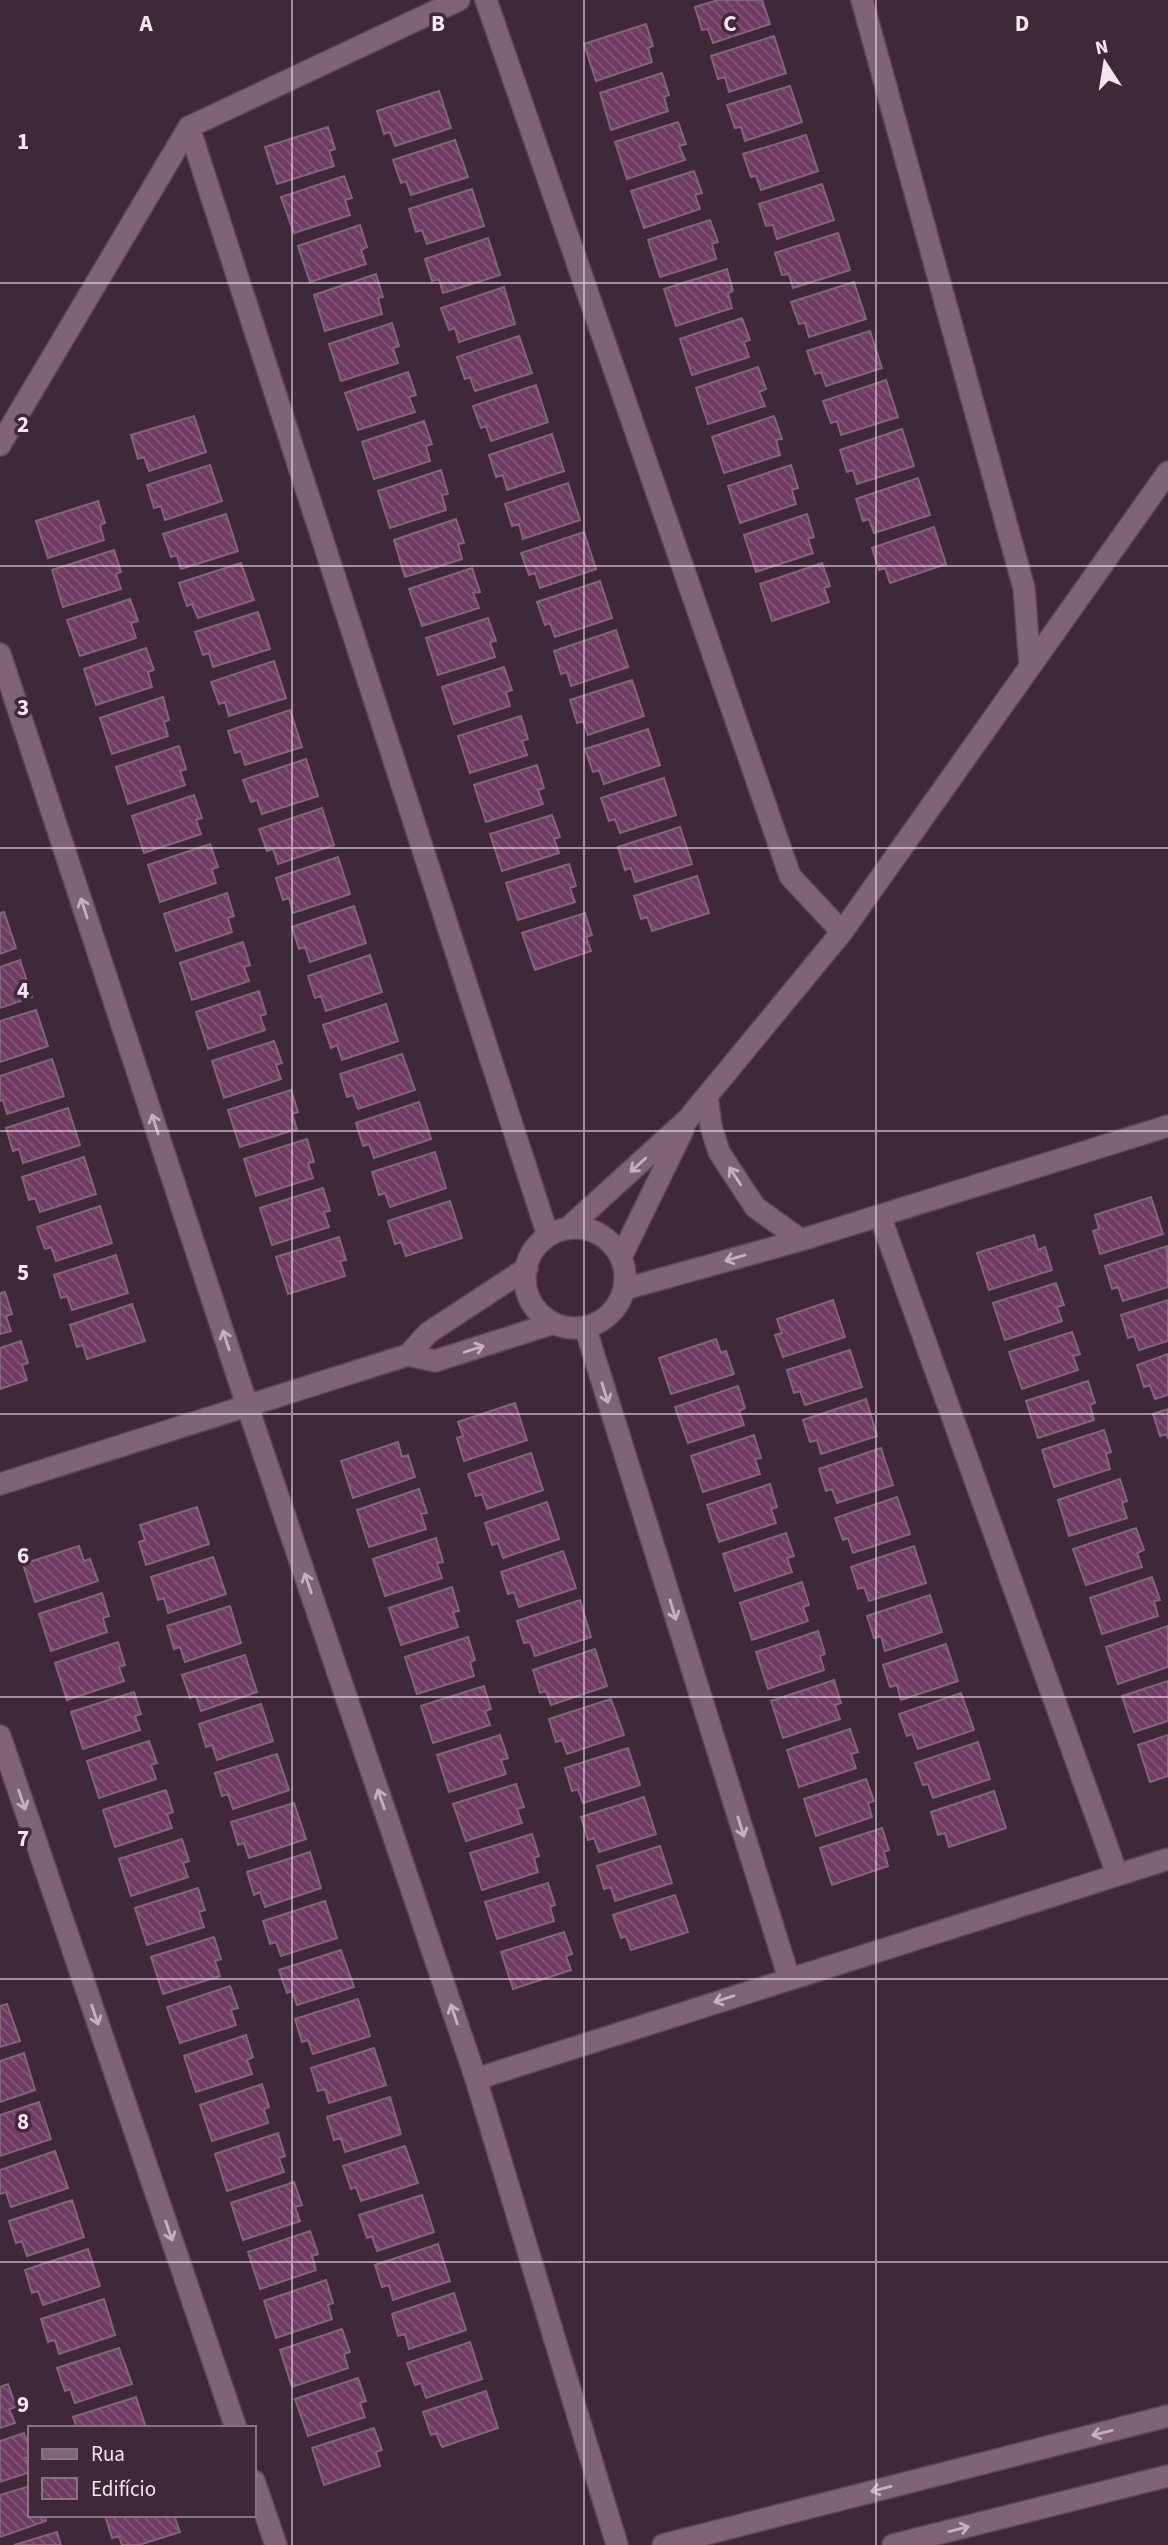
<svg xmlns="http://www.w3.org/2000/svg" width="1168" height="2545" font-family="'Source Sans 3',sans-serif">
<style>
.building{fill:url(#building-back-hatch);stroke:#816679;stroke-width:2}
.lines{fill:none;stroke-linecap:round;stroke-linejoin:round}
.street-casing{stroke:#5b4756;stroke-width:24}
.street{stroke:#7f6477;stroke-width:21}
.oneway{stroke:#c5b1bf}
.grid{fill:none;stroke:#f4e5ef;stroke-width:2;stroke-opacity:0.55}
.grid-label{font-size:23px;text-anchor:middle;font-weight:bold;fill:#f4e5ef;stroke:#3f2838;stroke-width:7;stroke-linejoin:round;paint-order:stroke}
</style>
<defs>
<pattern id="building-back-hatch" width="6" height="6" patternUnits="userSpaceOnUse" patternTransform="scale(1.75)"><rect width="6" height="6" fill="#6f3b62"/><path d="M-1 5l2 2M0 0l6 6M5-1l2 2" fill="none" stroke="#845779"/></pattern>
</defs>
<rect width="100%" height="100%" fill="#3f2838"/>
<path class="building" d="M718,0h44l8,24 -57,19 -5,-14 -6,1 -7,-23z
M646,24l7,22 -5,2 4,14 -56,19 -12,-37z
M774,36l12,37 -57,19 -4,-15 -7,2 -7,-23z
M662,73l7,22 -5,2 4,14 -57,19 -11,-37z
M790,86l12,36 -57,19 -4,-14 -6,1 -8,-23z
M439,91l12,37 -56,18 -5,-14 -6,2 -7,-23z
M678,122l8,22 -7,2 6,14 -58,19 -12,-37z
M328,127l7,22 -6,2 5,15 -57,18 -12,-37z
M806,135l12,36 -57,19 -5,-14 -5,1 -8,-23z
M455,140l13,37 -57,18 -5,-14 -5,2 -8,-23z
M694,171l8,22 -7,2 5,14 -56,19 -13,-37z
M344,176l8,22 -7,2 5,15 -56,18 -13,-36z
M822,184l12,36 -57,19 -4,-14 -7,1 -7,-22z
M472,189l12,37 -57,18 -5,-14 -6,2 -7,-23z
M710,220l8,22 -6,2 4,15 -56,18 -12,-37z
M360,225l7,22 -6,3 5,14 -56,18 -12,-36z
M838,233l12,37 -57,18 -4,-14 -7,1 -7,-22z
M488,238l12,37 -57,18 -4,-14 -7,2 -7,-22z
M727,269l6,22 -5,2 4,15 -56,18 -12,-37z
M376,274l7,23 -5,1 4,16 -57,17 -11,-36z
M854,282l12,37 -57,18 -4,-14 -6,1 -8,-22z
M504,287l11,37 -56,18 -4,-14 -6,2 -8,-22z
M742,318l8,22 -6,2 5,15 -57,18 -12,-36z
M392,323l7,23 -6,2 5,15 -57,18 -12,-37z
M870,331l12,37 -56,18 -5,-14 -6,2 -8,-23z
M519,336l13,37 -57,18 -5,-14 -5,2 -8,-22z
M758,367l8,22 -7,3 6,14 -57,18 -12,-36z
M408,372l8,23 -7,2 6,15 -57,18 -13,-37z
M886,380l12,37 -57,18 -4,-14 -6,2 -8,-22z
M536,385l12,37 -57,19 -5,-15 -5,2 -8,-22z
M194,416l12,36 -57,19 -5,-14 -6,2 -7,-24z
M774,416l8,23 -6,1 4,15 -56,18 -12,-36z
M424,421l8,23 -6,2 4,15 -56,18 -12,-37z
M902,429l12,37 -57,18 -4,-14 -6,2 -7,-22z
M552,434l12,37 -57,19 -4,-15 -7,2 -7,-22z
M210,465l12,36 -57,19 -4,-14 -7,2 -7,-23z
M791,465l7,23 -6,2 4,14 -56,19 -12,-37z
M441,470l7,24 -6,1 4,15 -56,18 -12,-37z
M918,478l12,37 -56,18 -5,-14 -6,2 -7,-22z
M568,483l12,37 -57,19 -4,-15 -7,2 -7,-22z
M98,501l7,22 -5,2 4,15 -56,18 -12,-37z
M226,514l12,37 -57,18 -4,-14 -6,2 -8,-23z
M807,514l7,23 -6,2 5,14 -57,19 -12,-37z
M456,519l8,24 -6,1 4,15 -57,18 -11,-37z
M934,527l12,37 -56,19 -5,-15 -6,2 -7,-22z
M584,532l12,37 -56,19 -5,-15 -6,2 -8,-22z
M114,550l7,22 -5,2 5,15 -58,18 -11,-37z
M241,563l13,37 -56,18 -6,-14 -5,2 -8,-23z
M822,563l8,23 -6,2 5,14 -57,19 -12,-37z
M472,568l8,24 -7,1 6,15 -57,18 -13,-37z
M600,581l12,37 -57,19 -5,-14 -5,2 -8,-23z
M130,599l8,22 -7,2 5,15 -56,18 -13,-36z
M258,612l12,37 -57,18 -4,-14 -6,2 -8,-23z
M488,618l8,23 -6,1 5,15 -57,18 -12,-37z
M616,630l12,37 -57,19 -4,-14 -6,2 -7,-23z
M146,648l8,22 -6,2 4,15 -56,18 -12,-36z
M274,661l12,37 -57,18 -4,-14 -6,2 -8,-22z
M504,667l8,23 -6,2 4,14 -56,18 -12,-37z
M632,680l12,36 -56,19 -5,-14 -6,2 -7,-23z
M163,697l6,23 -5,2 4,14 -56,18 -12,-36z
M290,710l12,37 -57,18 -4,-14 -6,2 -7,-22z
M521,716l7,23 -6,2 5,14 -57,18 -12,-37z
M648,729l12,36 -56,19 -5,-14 -6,2 -8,-23z
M179,746l7,23 -6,2 5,14 -57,19 -12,-37z
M306,759l12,37 -56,18 -5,-14 -6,2 -8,-22z
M537,765l7,23 -6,2 5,14 -57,18 -12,-37z
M664,778l12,37 -56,18 -5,-14 -6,2 -8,-23z
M194,795l8,23 -6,2 5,14 -57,19 -12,-37z
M322,808l12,37 -56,19 -5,-15 -6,2 -8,-22z
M552,815l8,22 -6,2 5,14 -57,18 -12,-37z
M680,827l12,37 -57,18 -4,-14 -6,2 -7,-23z
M210,844l8,23 -6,2 4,14 -56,19 -12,-37z
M338,857l12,37 -57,19 -4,-15 -6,2 -7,-22z
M569,864l7,22 -6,2 5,14 -57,18 -12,-37z
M697,876l12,37 -57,18 -5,-14 -6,2 -7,-23z
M227,893l7,23 -6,2 4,14 -56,19 -12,-37z
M354,906l12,37 -56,19 -5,-15 -6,2 -7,-22z
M4,912l12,36 -16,6v-41z
M585,913l7,22 -6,2 5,14 -56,19 -13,-37z
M243,942l7,23 -6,2 5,14 -57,19 -12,-37z
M370,955l12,37 -56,19 -5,-15 -6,2 -7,-22z
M20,960l12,37 -32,11v-41z
M259,991l7,23 -6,2 5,14 -57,19 -12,-37z
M386,1004l12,37 -56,19 -5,-15 -6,3 -8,-23z
M36,1010l12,36 -48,16v-41z
M274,1041l8,22 -6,2 5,14 -57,19 -12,-37z
M402,1054l13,36 -57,19 -5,-14 -6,2 -7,-23z
M52,1059l12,37 -57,18 -4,-14 -3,1v-25z
M291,1090l7,22 -6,2 5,15 -57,18 -12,-37z
M419,1102l12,37 -57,19 -5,-14 -6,2 -7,-23z
M68,1108l12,37 -57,18 -4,-14 -6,2 -7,-23z
M307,1139l7,23 -6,1 5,15 -57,18 -12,-37z
M435,1152l11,36 -56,19 -5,-14 -6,2 -7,-23z
M84,1157l12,37 -56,18 -5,-14 -6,2 -7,-23z
M323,1188l7,23 -6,1 5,15 -57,18 -12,-37z
M1151,1197l12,37 -63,20 -7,-23 6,-2 -4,-14z
M450,1201l12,37 -56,18 -5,-14 -6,2 -7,-23z
M100,1206l12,37 -56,18 -5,-14 -6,2 -8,-22z
M1034,1235l4,15 7,-3 7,23 -63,20 -12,-37z
M339,1237l7,23 -6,1 5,15 -57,18 -12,-37z
M1167,1246l1,41 -45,14 -5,-14 -6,2 -7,-23z
M116,1255l12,38 -56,17 -5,-14 -6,2 -7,-23z
M1056,1283l8,22 -7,2 5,14 -57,19 -12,-37z
M5,1292l7,22 -6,2 5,15 -11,3v-41z
M833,1300l12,37 -62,20 -8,-22 7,-2 -5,-14z
M1168,1300v41l-29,9 -5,-14 -6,2 -7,-23z
M132,1304l13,37 -58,18 -4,-14 -6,2 -7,-22z
M1072,1332l8,22 -7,2 5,14 -56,19 -13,-37z
M716,1339l5,14 5,-2 8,23 -63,20 -12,-36z
M21,1341l7,22 -6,2 5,15 -27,9v-41z
M850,1350l12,37 -57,18 -5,-14 -6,2 -7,-23z
M1168,1354v41l-13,4 -5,-14 -6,2 -7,-22z
M1088,1381l7,22 -5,2 4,15 -56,18 -12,-37z
M738,1386l7,22 -6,3 5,14 -56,18 -13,-36z
M866,1399l11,37 -56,18 -4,-14 -7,2 -7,-22z
M515,1403l12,37 -63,21 -7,-23 6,-2 -5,-14z
M1168,1409v30l-1,-5 -7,2 -7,-22z
M1104,1430l7,22 -5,2 4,15 -56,18 -12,-37z
M754,1435l7,23 -6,1 5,15 -57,18 -12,-36z
M398,1442l4,15 6,-2 7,22 -62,21 -12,-37z
M881,1448l12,37 -56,18 -5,-14 -6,2 -7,-22z
M531,1453l12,37 -56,19 -5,-15 -6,2 -8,-22z
M1120,1479l7,22 -5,2 5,15 -58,18 -11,-36z
M770,1484l7,23 -6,2 5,14 -57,19 -12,-37z
M419,1489l8,24 -6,1 5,15 -57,18 -12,-37z
M897,1497l13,37 -57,19 -5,-15 -5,2 -8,-22z
M547,1502l12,37 -56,19 -5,-15 -6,2 -7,-22z
M197,1507l12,37 -63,21 -7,-23 6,-2 -5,-15z
M1136,1528l8,22 -7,3 5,14 -56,18 -13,-36z
M786,1533l8,23 -7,2 5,14 -57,19 -12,-37z
M436,1538l7,24 -6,1 5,15 -57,18 -12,-37z
M79,1546l5,15 6,-2 8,22 -63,21 -12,-38z
M914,1546l12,37 -57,18 -5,-14 -6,2 -7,-22z
M563,1551l13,37 -57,19 -5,-15 -6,2 -7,-22z
M213,1557l13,37 -58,19 -4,-15 -6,2 -7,-23z
M1152,1577l8,23 -6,1 4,15 -56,18 -12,-36z
M802,1582l7,23 -6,2 5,14 -56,19 -12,-37z
M452,1587l7,24 -6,1 5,15 -57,18 -12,-37z
M102,1593l7,23 -6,2 4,14 -56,19 -12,-37z
M930,1595l12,37 -57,19 -4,-15 -7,2 -7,-22z
M580,1600l11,37 -56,19 -5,-14 -6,1 -7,-22z
M230,1606l11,37 -56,19 -5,-15 -6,2 -7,-23z
M1168,1626v41l-50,17 -12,-37z
M818,1631l7,23 -5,2 4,14 -56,19 -12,-37z
M468,1637l7,23 -5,2 4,14 -57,18 -12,-37z
M118,1642l7,23 -6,2 5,14 -57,19 -12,-37z
M946,1644l12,37 -57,19 -4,-15 -7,2 -7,-22z
M595,1649l12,37 -56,19 -5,-14 -6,2 -7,-23z
M245,1655l12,37 -56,19 -5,-15 -6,2 -8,-23z
M834,1680l7,23 -6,2 5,14 -57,19 -12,-37z
M1168,1681v40l-34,11 -12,-36z
M484,1686l7,23 -6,2 5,14 -57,18 -12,-37z
M134,1692l7,22 -6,2 5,14 -57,19 -12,-37z
M961,1693l13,37 -56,19 -6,-15 -5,2 -8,-22z
M611,1699l13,36 -57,19 -5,-14 -6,2 -7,-23z
M261,1704l12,37 -56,19 -5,-15 -6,2 -7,-23z
M850,1729l8,23 -7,2 5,14 -57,19 -12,-37z
M500,1735l8,23 -7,2 5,14 -57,18 -12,-37z
M1168,1735v41l-18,6 -12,-37z
M149,1741l8,22 -6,2 5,14 -57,19 -12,-37z
M978,1742l12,37 -57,19 -5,-14 -5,1 -8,-22z
M628,1748l12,37 -57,18 -5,-14 -6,2 -7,-23z
M277,1754l12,36 -56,19 -5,-15 -6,2 -7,-23z
M866,1779l8,22 -6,2 4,14 -56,19 -12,-37z
M516,1784l8,23 -7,2 5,14 -56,18 -13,-37z
M166,1790l7,22 -6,2 5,14 -57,19 -12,-37z
M994,1791l12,37 -57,19 -4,-14 -7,2 -7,-23z
M644,1797l12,37 -57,18 -5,-14 -6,2 -7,-23z
M294,1803l12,36 -57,19 -5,-15 -6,2 -7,-23z
M882,1828l7,22 -5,2 4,14 -56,19 -12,-37z
M532,1834l7,22 -5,2 4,14 -56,18 -12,-37z
M182,1839l7,22 -6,2 5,14 -57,19 -12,-37z
M660,1846l12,37 -57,18 -4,-14 -7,2 -7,-23z
M310,1852l11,36 -56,19 -5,-15 -6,3 -7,-23z
M548,1883l7,22 -5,2 4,14 -57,18 -12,-37z
M198,1888l7,22 -6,2 5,15 -57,18 -12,-37z
M675,1895l13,37 -57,18 -5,-14 -5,2 -8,-23z
M325,1901l12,37 -56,18 -5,-14 -6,2 -7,-23z
M564,1932l8,22 -6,2 5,14 -58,19 -12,-37z
M214,1937l7,22 -6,2 5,15 -57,18 -12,-37z
M341,1950l13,37 -57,18 -5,-14 -5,2 -8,-23z
M230,1986l8,22 -7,2 5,15 -56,18 -13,-36z
M358,1999l12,37 -57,18 -5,-14 -6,2 -7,-23z
M7,2004l13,37 -20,6v-41z
M246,2035l7,22 -6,3 5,14 -56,18 -12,-36z
M374,2048l12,37 -57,18 -4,-14 -7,2 -7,-23z
M24,2053l11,37 -35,12v-41z
M262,2084l7,23 -5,2 4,14 -56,18 -12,-36z
M390,2097l11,37 -56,18 -4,-14 -7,2 -7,-23z
M39,2102l12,37 -51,17v-41z
M278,2133l7,23 -6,2 5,14 -57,19 -12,-37z
M405,2146l13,37 -57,18 -5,-14 -5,2 -8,-23z
M55,2151l13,37 -57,19 -5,-15 -6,2v-24z
M294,2182l8,23 -7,2 5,14 -57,19 -12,-37z
M422,2195l12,37 -57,19 -5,-15 -5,2 -8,-23z
M72,2200l12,37 -57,19 -5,-15 -6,2 -7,-22z
M310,2231l8,23 -6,2 4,14 -56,19 -12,-37z
M438,2244l12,37 -57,19 -4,-15 -7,2 -7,-22z
M88,2249l12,37 -57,19 -5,-14 -6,2 -7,-23z
M326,2280l7,23 -5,2 4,14 -56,19 -12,-37z
M454,2293l12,37 -57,19 -4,-15 -7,2 -6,-22z
M104,2299l11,36 -56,19 -4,-14 -7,2 -7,-23z
M342,2329l8,23 -6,2 4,14 -56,19 -12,-37z
M470,2342l12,37 -56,19 -5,-15 -6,2 -8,-22z
M119,2348l13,36 -57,19 -5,-14 -5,2 -8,-23z
M358,2378l8,23 -6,2 5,14 -57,19 -13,-37z
M8,2384l8,23 -7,2 6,14 -15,5v-41z
M486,2391l12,37 -56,19 -6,-14 -5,2 -8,-23z
M136,2397l10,31h-69l-4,-11z
M374,2428l8,22 -6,2 4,14 -56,19 -12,-37z
M24,2433l6,17v7l-5,1 5,14 -30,10v-41z
M30,2486v29h14l2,6 -46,16v-42z
M105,2515h69l6,17 -41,13h-17l-3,-9 -7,2z
M57,2532l4,13h-47z"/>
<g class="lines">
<g class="street-casing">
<path id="street" d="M486,0l304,876 52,56
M862,0l162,588 6,78
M189,127l359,1109
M0,445l189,-318 270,-127
M0,654l247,751 229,674 141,466
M707,1096l4,30 8,26 36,55 46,33
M880,1216l237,658
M525 1278a50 50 0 1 1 100 0a50 50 0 1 1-100 0Z
M567,1229l121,-110 154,-187 326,-460
M621,1257l62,-127
M625,1289l176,-49 367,-114
M585,1327l204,651
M408,1355l20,-22 99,-65
M0,1484l408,-129 27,6 116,-37
M0,1736l236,692
M476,2079l692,-220
M254,2481l22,64
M663,2545l505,-129
M893,2545l275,-69"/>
</g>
<use href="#street" class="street"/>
</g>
<defs><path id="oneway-shaft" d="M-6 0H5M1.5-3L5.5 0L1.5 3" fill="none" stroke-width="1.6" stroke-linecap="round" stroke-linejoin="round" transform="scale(1.75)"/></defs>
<g class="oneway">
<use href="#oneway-shaft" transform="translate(84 908) rotate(-108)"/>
<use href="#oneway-shaft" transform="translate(155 1124) rotate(-108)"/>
<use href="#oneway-shaft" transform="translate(638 1165) rotate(138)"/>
<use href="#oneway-shaft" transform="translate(735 1176) rotate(-123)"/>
<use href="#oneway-shaft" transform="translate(735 1258) rotate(164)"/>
<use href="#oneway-shaft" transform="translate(226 1340) rotate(-108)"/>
<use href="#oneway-shaft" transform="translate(474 1349) rotate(-18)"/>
<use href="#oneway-shaft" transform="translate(605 1393) rotate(73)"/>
<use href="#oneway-shaft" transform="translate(308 1583) rotate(-109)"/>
<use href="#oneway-shaft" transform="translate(673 1610) rotate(73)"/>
<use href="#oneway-shaft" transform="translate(381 1799) rotate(-109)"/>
<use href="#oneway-shaft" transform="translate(22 1800) rotate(71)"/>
<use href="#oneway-shaft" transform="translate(741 1827) rotate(73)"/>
<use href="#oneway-shaft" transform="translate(724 1999) rotate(162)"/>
<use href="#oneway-shaft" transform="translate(454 2014) rotate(-109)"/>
<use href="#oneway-shaft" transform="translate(95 2015) rotate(71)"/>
<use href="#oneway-shaft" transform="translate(169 2231) rotate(71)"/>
<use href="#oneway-shaft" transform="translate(1102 2433) rotate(166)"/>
<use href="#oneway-shaft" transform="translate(881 2489) rotate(166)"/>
<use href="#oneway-shaft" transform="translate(959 2529) rotate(-14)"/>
</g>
<path class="grid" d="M292,0v2545M584,0v2545M876,0v2545M0,283h1168M0,566h1168M0,848h1168M0,1131h1168M0,1414h1168M0,1697h1168M0,1979h1168M0,2262h1168"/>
<g class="grid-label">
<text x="146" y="31">A</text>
<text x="438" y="31">B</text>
<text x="730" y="31">C</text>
<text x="1022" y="31">D</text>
<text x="23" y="149">1</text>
<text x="23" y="432">2</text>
<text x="23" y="715">3</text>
<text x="23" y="998">4</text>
<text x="23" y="1280">5</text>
<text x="23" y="1563">6</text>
<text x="23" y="1846">7</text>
<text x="23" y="2129">8</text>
<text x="23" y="2412">9</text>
</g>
<rect x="28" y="2426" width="228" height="91" fill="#3f2838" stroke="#877481" stroke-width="2"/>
<rect x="42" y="2449" width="35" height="10" fill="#7f6477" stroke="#877481" stroke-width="2"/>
<text x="91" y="2461" font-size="21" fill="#f4e5ef">Rua</text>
<rect x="42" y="2478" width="35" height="21" fill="url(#building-back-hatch)" stroke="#877481" stroke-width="2"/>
<text x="91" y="2496" font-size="21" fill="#f4e5ef">Edifício</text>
<g transform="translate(1105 63) rotate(348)" stroke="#3f2838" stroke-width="5" paint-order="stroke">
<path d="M0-5L12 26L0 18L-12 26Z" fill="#f4e5ef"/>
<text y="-10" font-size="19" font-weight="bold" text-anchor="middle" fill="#f4e5ef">N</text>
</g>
</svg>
